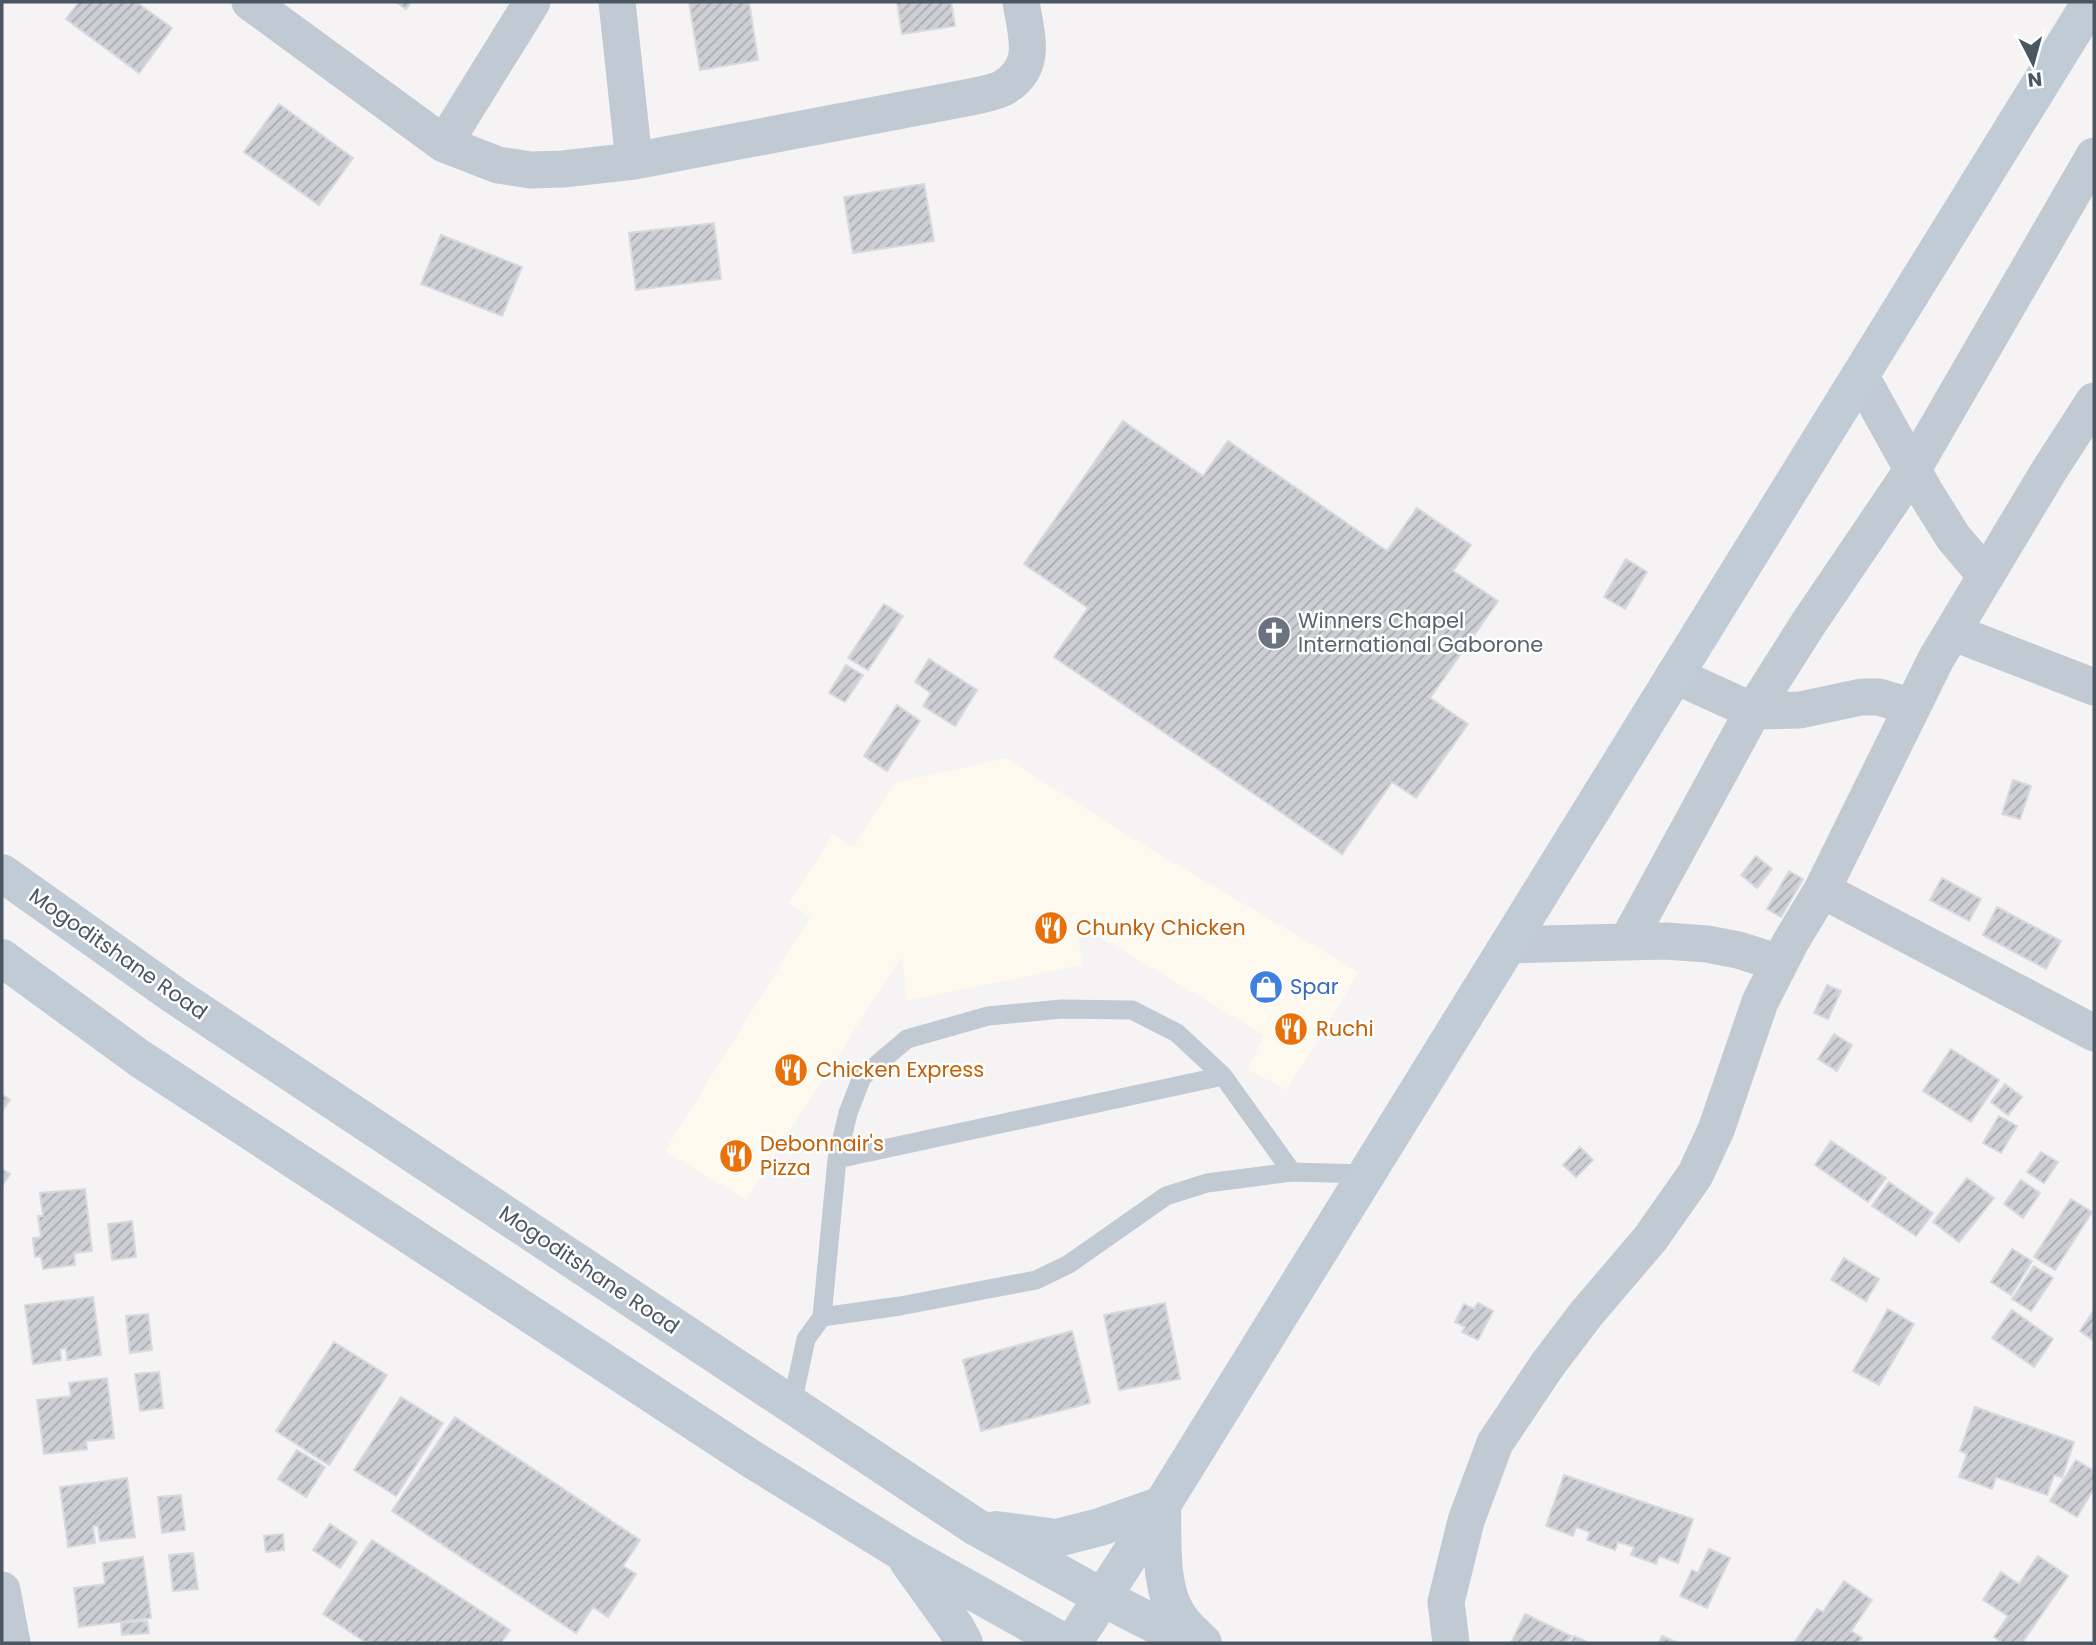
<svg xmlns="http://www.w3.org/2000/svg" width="2096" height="1645" font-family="Poppins,sans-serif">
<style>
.commercial{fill:#fdf9ef}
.building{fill:url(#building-hatch);stroke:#d7d9de;stroke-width:2}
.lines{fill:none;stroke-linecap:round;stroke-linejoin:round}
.lane{stroke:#c1cad2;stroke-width:19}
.street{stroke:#c1cad2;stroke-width:37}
.secondary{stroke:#c1cbd6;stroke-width:38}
.labels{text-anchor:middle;stroke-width:5;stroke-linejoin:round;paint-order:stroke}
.worship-label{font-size:21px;fill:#5b616d;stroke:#fff;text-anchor:start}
.food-label{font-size:21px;fill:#c56008;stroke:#fff;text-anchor:start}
.street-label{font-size:21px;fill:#4a5661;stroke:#fff}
.shop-label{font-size:21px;fill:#366cbe;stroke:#fff;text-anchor:start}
</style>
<defs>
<pattern id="building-hatch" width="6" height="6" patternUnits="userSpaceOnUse" patternTransform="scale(1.75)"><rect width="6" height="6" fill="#cdcfd5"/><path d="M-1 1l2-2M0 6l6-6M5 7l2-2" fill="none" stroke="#a8abb0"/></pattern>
</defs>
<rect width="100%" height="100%" fill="#f5f3f3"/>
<path class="commercial" d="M1006,758l135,85 218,129 -72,118 -39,-20 16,-35 -188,-112 6,42 -175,36 -5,-45 -156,244 -81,-49 145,-234 -21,-14 44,-69 21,13 40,-64z"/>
<path class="building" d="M79,2h57l36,26 -33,45 -73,-54z
M396,2h15l-5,7z
M689,2h60l9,58 -58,10z
M897,2h54l4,24 -53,8z
M279,104l74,54 -34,47 -75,-53z
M924,184l10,57 -81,12 -9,-56z
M714,223l7,56 -85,11 -7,-57z
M441,235l81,32 -20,49 -81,-32z
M1123,421l80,55 25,-35 159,110 30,-43 54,37 -18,26 45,30 -68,97 38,26 -52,74 -24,-16 -50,72 -288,-197 34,-49 -64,-44z
M1626,559l21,13 -22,37 -21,-12z
M884,604l19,12 -35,54 -20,-12z
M929,659l48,31 -22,36 -32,-20 8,-13 -16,-11z
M846,665l17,10 -18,27 -16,-9z
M897,705l23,16 -33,50 -23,-15z
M2013,780l18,6 -11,33 -18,-5z
M1756,856l16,13 -15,19 -16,-13z
M1789,871l14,8 -22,38 -14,-8z
M1942,878l39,21 -12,22 -39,-21z
M1997,907l64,34 -15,28 -63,-34z
M1827,985l14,6 -13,28 -14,-6z
M1834,1034l18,11 -15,26 -19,-12z
M1951,1049l48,31 -28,42 -48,-31z
M2005,1084l17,13 -14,18 -17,-13z
M2,1094l8,6 -8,11z
M1999,1116l18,10 -16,27 -18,-10z
M1831,1141l55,37 -18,24 -53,-37z
M1580,1147l13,13 -17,17 -13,-12z
M2041,1152l17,10 -14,21 -17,-11z
M2,1169l8,5 -8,12z
M1967,1178l27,20 -35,44 -26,-20z
M2021,1180l19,13 -17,25 -19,-14z
M1889,1182l44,31 -17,23 -44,-30z
M85,1189l7,62 -18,2 1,12 -32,4 -2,-13 -6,1 -2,-19 8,-1 -3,-21h5l-3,-23z
M2071,1199l21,13 -37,58 -21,-13z
M132,1221l4,36 -24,3 -4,-36z
M2012,1249l20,12 -21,34 -20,-13z
M1844,1258l35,21 -13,22 -35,-21z
M2034,1266l19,12 -22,33 -19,-12z
M93,1297l8,58 -34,5 -1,-12 -6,1 1,11 -28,4 -8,-59z
M1165,1303l15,76 -61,11 -15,-75z
M1478,1303l15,8 -15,29 -16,-8 3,-5 -10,-5 9,-18 10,5z
M1888,1309l26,15 -35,61 -26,-14z
M2012,1310l41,29 -19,28 -42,-29z
M2094,1310v31l-14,-10z
M148,1314l4,36 -22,3 -4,-37z
M1072,1331l18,72 -109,28 -18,-71z
M334,1342l53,33 -58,90 -53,-34z
M159,1372l4,36 -23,3 -5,-37z
M107,1378l7,60 -28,3 1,8 -43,5 -7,-54 34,-4 -2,-13z
M401,1397l42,26 -47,73 -42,-26z
M1975,1407l99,35 -12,35 -8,-2 -7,20 -51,-18 -4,12 -33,-12 8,-23 -7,-3z
M455,1417l185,123 -17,26 13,8 -28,43 -15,-10 -17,26 -184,-122z
M297,1450l28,17 -19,30 -28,-18z
M2076,1460l18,11v17l-17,29 -27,-16z
M1564,1475l129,44 -15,44 -19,-7 -3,8 -25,-9 3,-8 -16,-5 -3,8 -28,-10 3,-8 -14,-5 -3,9 -27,-10z
M127,1478l8,59 -35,4 -2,-15h-5l2,17 -27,4 -8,-60z
M181,1495l4,35 -23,3 -4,-36z
M330,1524l27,18 -17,26 -27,-18z
M283,1534l1,16 -18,2 -2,-16z
M372,1540l138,90 -9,13h-134l-44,-29z
M1709,1549l21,9 -23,50 -27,-12 12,-26 6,3z
M193,1553l5,36 -25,2 -4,-36z
M2038,1556l30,20 -46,67h-19l-9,-6 14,-21 -25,-16 18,-28 18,12z
M143,1557l8,61 -72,9 -5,-39 31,-4 -2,-21z
M1844,1581l28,19 -21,31 11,7 -4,5h-64l23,-34 6,3z
M1525,1614l46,22 -4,7h-56z
M147,1621l2,12 -27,2 -1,-12z
M1574,1636l15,7h-19z
M1662,1636l16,7h-19z"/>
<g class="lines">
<path class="lane" d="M837,1159l386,-83
M822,1317l15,-158 11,-46 14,-36 45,-38 81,-23 74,-7 70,1 45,23 46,43 69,96
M792,1404l14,-65 16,-22 78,-11 136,-26 33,-16 97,-68 41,-13 85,-11 74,2"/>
<path class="street" d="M250,2l194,142 54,21 33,5 32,-1 71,-8 342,-65c8,-2 19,-4 27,-8 36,-21 23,-53 18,-86
M617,2l17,159
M444,144l88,-142
M1861,377l64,115 28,45 33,39
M1952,632l142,55
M1674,675l79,36 47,-1 61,-13h18l33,10
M1822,890l272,143
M1627,942l126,-231 55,-87 105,-155 181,-313
M1508,945l158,-4 41,3 31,6 42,13
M2,1590l10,53
M1451,1643l-5,-41 20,-81 29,-78 53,-79 38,-50 64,-75 45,-64 21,-45 44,-128 30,-59 32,-53 114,-231 114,-190 44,-68"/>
<path class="secondary" d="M2,873l172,122 802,532 126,70 89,46
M2,958l137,100 614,402 149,92 163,91
M996,1530l61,8 43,-11 62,-22c1,32 -3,81 15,109 6,11 17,20 26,29
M908,1561l48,67 8,15
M1073,1643l89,-138 929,-1503"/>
</g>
<defs>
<g id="church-disc" transform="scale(1.75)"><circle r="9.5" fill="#6b7280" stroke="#fff"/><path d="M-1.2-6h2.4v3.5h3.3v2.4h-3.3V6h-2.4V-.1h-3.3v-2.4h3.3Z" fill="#fff"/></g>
<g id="restaurant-disc" transform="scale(1.75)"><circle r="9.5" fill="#e8710a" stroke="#fff"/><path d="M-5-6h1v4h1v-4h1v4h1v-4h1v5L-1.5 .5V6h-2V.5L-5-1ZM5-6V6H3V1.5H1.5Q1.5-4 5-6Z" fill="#fff"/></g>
<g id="shop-disc" transform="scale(1.75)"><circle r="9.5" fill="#3f7fe0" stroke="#fff"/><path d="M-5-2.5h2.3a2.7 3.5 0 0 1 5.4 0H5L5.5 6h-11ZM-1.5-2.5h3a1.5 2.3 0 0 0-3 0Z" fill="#fff"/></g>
</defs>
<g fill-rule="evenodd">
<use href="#church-disc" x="1274" y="633"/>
<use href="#restaurant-disc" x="1051" y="928"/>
<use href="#shop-disc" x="1266" y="987"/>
<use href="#restaurant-disc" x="1291" y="1029"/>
<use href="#restaurant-disc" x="791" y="1070"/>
<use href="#restaurant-disc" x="736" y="1156"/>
</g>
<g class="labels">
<g class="worship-label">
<text x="1298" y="628">Winners Chapel<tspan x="1298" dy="24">International Gaborone</tspan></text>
</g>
<g class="food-label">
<text x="1076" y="935">Chunky Chicken</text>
<text x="1316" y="1036">Ruchi</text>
<text x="816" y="1077">Chicken Express</text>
<text x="760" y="1151">Debonnair's<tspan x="760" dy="24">Pizza</tspan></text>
</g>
<g class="street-label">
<text transform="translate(118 954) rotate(35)" y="7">Mogoditshane Road</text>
<text transform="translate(589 1270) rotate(34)" y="7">Mogoditshane Road</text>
</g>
<g class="shop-label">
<text x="1290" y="994">Spar</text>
</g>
</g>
<rect width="2096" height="1645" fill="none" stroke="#4a5661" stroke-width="7"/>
<g transform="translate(2033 63) rotate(174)" stroke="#ffffff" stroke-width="5" paint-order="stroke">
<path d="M0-5L12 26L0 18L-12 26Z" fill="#4a5661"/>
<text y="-10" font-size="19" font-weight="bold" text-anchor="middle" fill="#4a5661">N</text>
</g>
</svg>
